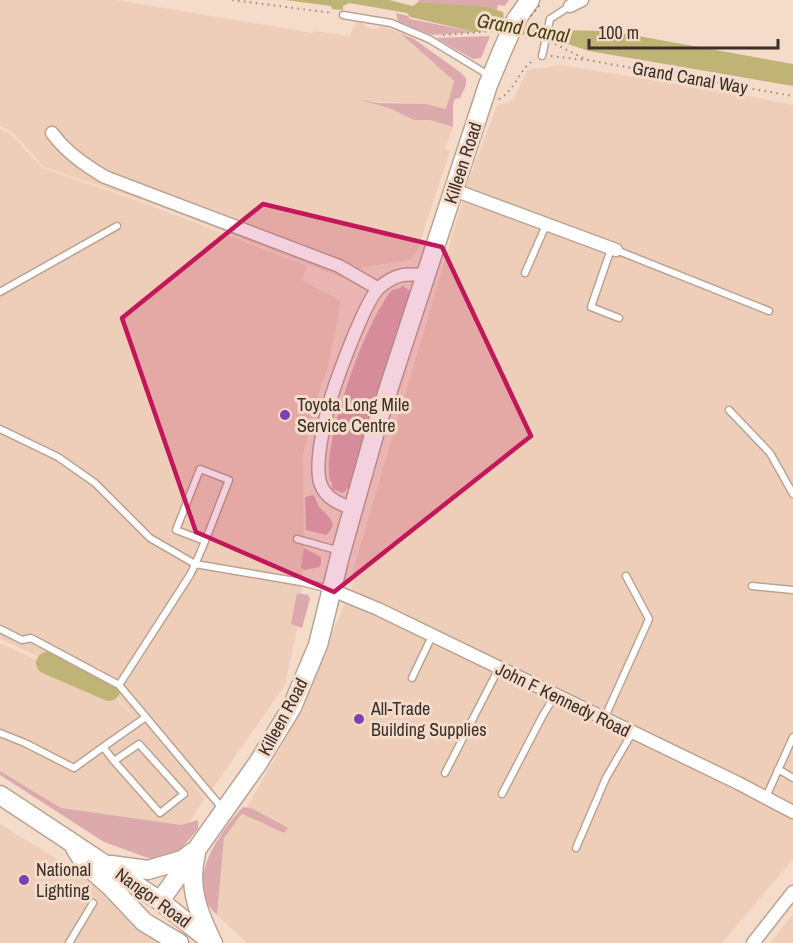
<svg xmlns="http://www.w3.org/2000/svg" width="793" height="943" font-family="'Archivo Narrow',sans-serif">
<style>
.built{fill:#eeceb8}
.green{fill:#dca9ad}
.water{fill:#bfb476}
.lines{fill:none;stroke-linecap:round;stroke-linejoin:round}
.river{stroke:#bfb476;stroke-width:22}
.lane-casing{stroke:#bba393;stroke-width:9}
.street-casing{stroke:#bba393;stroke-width:15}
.secondary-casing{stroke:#bba393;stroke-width:21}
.path{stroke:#99887b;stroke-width:2;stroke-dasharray:1.5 4.5;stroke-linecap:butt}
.lane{stroke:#fff;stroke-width:6}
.street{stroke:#fff;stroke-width:12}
.secondary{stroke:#fff;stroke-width:18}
.lane-bridge-casing{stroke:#bba393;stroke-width:9;stroke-linecap:butt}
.secondary-bridge-casing{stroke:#bba393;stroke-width:21;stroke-linecap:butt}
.path-bridge{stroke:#99887b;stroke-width:2;stroke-dasharray:1.5 4.5;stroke-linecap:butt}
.lane-bridge{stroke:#fff;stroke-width:6}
.secondary-bridge{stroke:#fff;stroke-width:18}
.marked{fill:#c2185b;fill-opacity:0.2;stroke:#c2185b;stroke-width:4.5;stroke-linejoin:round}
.poi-dot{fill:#823db1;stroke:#f4dbca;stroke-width:2}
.labels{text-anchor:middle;stroke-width:6;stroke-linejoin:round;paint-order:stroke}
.street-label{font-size:18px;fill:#3a3029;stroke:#f4dbca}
.poi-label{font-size:18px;fill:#3a3029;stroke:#f4dbca;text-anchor:start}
.water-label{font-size:20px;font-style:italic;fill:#49400f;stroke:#f4dbca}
</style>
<rect width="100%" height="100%" fill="#f4dbca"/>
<path class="built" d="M0,0h116l197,33 1,-2 35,5 9,-17 7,7 9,3 10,-3 16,7 54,48 -8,28 -20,-5 -61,-3 24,7 25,12h16l23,7 -8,22 5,2 -34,103 -6,6 -47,7 -15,13 -192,-75 -112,-38 -32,-35 -12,-6z
M561,65l171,28 61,12v754l-71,84h-475l-30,-28 7,-77 19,-24 40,-70 70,-159v-15l116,-391 28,-73 16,-6 14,-30z
M0,129l10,5 33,34 112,39 152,59 -5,14 39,21 -14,69 -10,29 -14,55 1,98 -4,64 -15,69 -79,113 -16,-18 14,19 -14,23 -8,7 -121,-21 -61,-37v-128l113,52 38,40 -41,-46 -110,-50z
M0,824l176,109 17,10h-193z
M793,914v29h-23z"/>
<path class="green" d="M419,0h90l-4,6 -7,-1 -1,5 -79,-8z
M396,13l12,3 2,3 65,13 -43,3 -34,-14z
M400,33l14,6 46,33 6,6v7l-6,13 -5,1 -2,5v23l-23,-7h-16l-25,-12 -32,-9 21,4 48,1 20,5 8,-28z
M490,36l-9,22 -8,1 -37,-21z
M402,285l8,6 1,6 -61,189 -7,7 -11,-4v-7l-2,-1c-9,-37 37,-163 62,-191l9,-2z
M314,495c2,5 4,11 7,14 9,9 18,15 5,26l-20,-5 -1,-33z
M304,548l17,9v7l-2,3 -14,3 -4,-2z
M297,593l11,2 2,4 -8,29 -11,-4z
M0,771l61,37 120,17 17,-5v9l-18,21 -29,9 -47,-17 -104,-67z
M243,807l10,2 35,19 -4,5 -41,-19 -2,1 -17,23 -7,77c-35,-31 2,-82 26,-108z"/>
<path class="water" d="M285,0h104l24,6 5,-4 69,5 16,5 1,7 52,11 54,1 183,33v22l-204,-35 -39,-13 -57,-7 -18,1 -65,-15 -3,-4 -58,-10 -6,3v4l-11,-1 -1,-3z"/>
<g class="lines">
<path class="river" d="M47,663l62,27"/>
<g class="lane-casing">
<path id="lane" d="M343,15l48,8 38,16 61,37
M550,19l20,-13
M542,56l2,-9
M611,249l-20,58 28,11
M616,250l153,61
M525,273l21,-48
M0,292l117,-66
M729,410l41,43 23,41
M0,429l58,28 37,26 55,55 45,26 106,18 28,7
M297,539l43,12
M205,541l-29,-11 24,-61 29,11c-13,32 -24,65 -39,95l-71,110 103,123
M752,586l41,4
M0,629l22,11 9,-2 88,47
M412,678l20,-42
M604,719l45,-100 -23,-43
M0,733l25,10 49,25 29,-21
M114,761l46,52 24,-19 -45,-50 -25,17 -11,-14 43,-30
M778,769l15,9
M445,773l54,-105
M502,794l40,-77 13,-22
M766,797l27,-60
M576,848l30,-70 26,-45
M69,943l24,-40"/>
</g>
<g class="street-casing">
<path id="street" d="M570,6l12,-6
M52,133c15,20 33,32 53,44l234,89 38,22
M454,190l162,60
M353,509c-12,-5 -27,-10 -32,-24 -7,-16 2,-59 7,-77 6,-22 37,-109 52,-121 16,-14 26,-13 47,-12
M332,590l46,19 360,174 55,29
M753,943l40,-51"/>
</g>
<g class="secondary-casing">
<path id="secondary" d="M516,20l14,-20
M0,795l160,106 53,42
M75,848l10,16 26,23 33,35 35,21
M196,853c-8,32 1,57 15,86
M111,865l37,5 34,-10 11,-8
M160,901l98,-138 34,-56 26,-62 23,-93 37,-131 110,-336 14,-34"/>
</g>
<path class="path" d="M232,0l101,13
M443,35l51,-4
M526,37l12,2
M555,44l32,16 206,36
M551,56l33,4
M499,99c17,-9 19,-29 35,-39"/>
<use href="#lane" class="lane"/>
<use href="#street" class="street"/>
<use href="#secondary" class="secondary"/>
<g class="lane-bridge-casing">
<path id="lane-bridge" d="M544,47l6,-28"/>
</g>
<g class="secondary-bridge-casing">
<path id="secondary-bridge" d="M502,51l14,-31"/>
</g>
<path class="path-bridge" d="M531,16l11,-14"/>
<use href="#lane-bridge" class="lane-bridge"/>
<use href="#secondary-bridge" class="secondary-bridge"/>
</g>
<path class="marked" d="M263,204l179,43 89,189 -197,156 -138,-60 -74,-214z"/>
<g class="poi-dot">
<circle cx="285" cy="415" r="6"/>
<circle cx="359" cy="719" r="6"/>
<circle cx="24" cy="880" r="6"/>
</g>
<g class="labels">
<g class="street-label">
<text transform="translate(690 78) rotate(10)" y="6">Grand Canal Way</text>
<text transform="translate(463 163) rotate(-72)" y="6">Killeen Road</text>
<text transform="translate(563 700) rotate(26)" y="6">John F Kennedy Road</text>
<text transform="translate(283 717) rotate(-62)" y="6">Killeen Road</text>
<text transform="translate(153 898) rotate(36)" y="6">Nangor Road</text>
</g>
<g class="poi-label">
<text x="297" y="411">Toyota Long Mile<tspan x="297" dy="21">Service Centre</tspan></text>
<text x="371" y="715">All-Trade<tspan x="371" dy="21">Building Supplies</tspan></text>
<text x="36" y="876">National<tspan x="36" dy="21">Lighting</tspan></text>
</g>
<g class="water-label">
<text transform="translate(523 28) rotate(10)" y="7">Grand Canal</text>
</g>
</g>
<path d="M589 39v9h189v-9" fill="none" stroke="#3a3029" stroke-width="3"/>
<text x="598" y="39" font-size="18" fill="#3a3029" stroke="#f4dbca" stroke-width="4.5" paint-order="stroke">100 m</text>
</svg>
